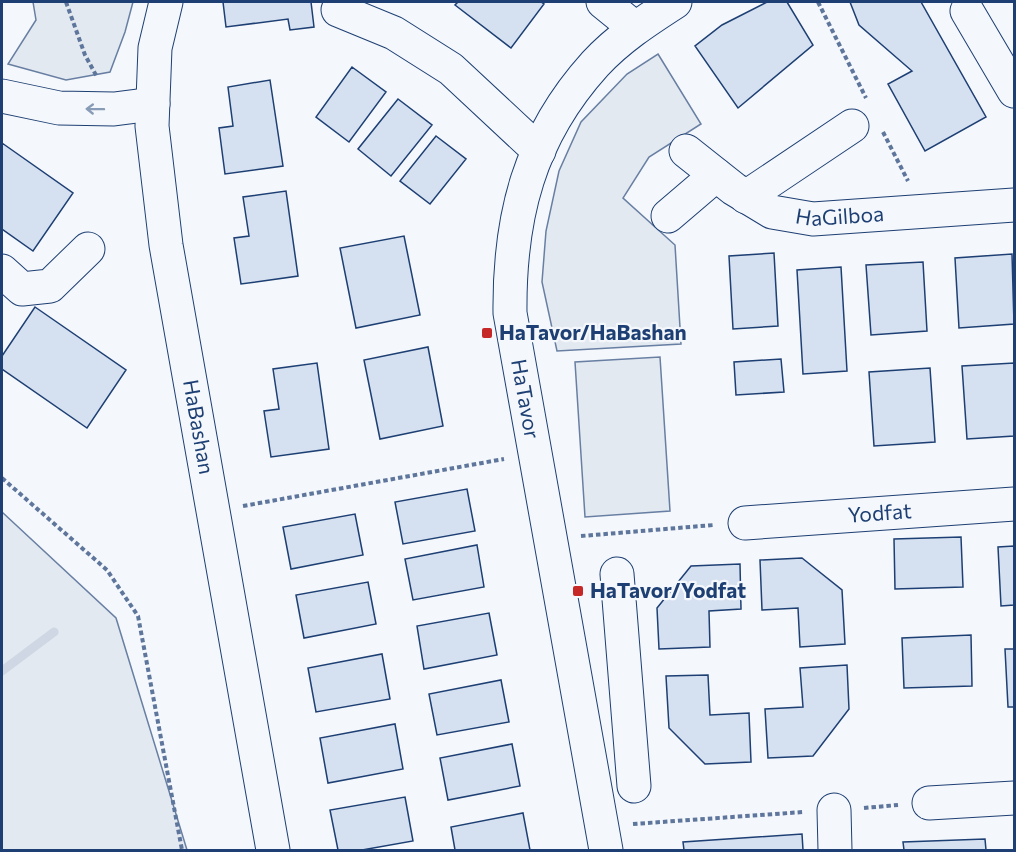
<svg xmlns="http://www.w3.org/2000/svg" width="1016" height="852" font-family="Commissioner,sans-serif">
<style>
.green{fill:#e3e9f0;stroke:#687fa3;stroke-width:1.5}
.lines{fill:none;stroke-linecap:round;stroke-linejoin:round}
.stream{stroke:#cfd7e4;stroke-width:9}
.building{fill:#d5e0f0;stroke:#1d3f73;stroke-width:1.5}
.minor-casing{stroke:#1d3f73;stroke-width:35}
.path{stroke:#5e769c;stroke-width:4;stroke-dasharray:4.5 3;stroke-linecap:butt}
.minor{stroke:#f4f7fb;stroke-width:33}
.oneway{stroke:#889bb7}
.poi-dot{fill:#c62828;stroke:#f4f7fb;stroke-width:2}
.labels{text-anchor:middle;stroke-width:4.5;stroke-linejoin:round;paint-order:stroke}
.street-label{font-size:21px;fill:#1d3f73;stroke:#f4f7fb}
.poi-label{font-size:21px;font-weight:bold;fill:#1d3f73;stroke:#f4f7fb;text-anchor:start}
</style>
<rect width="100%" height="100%" fill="#f4f7fb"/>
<path class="green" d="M33,2h100l-8,30 -15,40 -44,8 -58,-16 28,-44z
M658,54l43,70 -52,33 -26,41 52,47 6,99 -124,7 -15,-69 4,-51 13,-60 22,-49 46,-48z
M660,357l10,154 -85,6 -10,-155z
M2,512l114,106 71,232h-185z"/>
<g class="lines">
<path class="stream" d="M2,671l52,-39"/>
</g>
<path class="building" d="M223,2h88l3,25 -24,3 -2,-11 -62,8z
M458,2h83l3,2 -33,44 -56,-43z
M767,2h20l26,43 -75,63 -43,-62 27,-21z
M850,2h71l65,115 -61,34 -37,-67 24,-13 -53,-46z
M352,67l34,25 -37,50 -33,-25z
M270,80l13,86 -58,8 -6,-46 14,-2 -5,-39z
M398,99l34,26 -41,51 -33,-27z
M436,136l30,23 -36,45 -30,-23z
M2,143l71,50 -40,58 -31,-22z
M286,191l12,85 -57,8 -7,-46 15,-2 -6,-39z
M404,236l16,79 -64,13 -16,-80z
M774,253l4,73 -45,3 -4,-73z
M1012,254l2,70 -55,4 -4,-70z
M923,262l4,69 -56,4 -5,-70z
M841,267l6,104 -44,3 -6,-104z
M35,307l91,63 -39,58 -85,-59v-13z
M428,347l15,79 -63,13 -16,-79z
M781,359l3,33 -48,3 -2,-33z
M317,363l12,86 -58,8 -7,-46 15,-2 -6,-40z
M1014,363v73l-47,3 -5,-73z
M930,368l5,74 -61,4 -5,-74z
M467,489l8,42 -72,13 -8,-42z
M355,514l8,41 -72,14 -8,-42z
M961,537l2,50 -68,2 -1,-50z
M477,545l7,42 -71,13 -8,-41z
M1014,546v59l-13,1 -3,-59z
M802,558l40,32 3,54 -45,3 -2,-39 -36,2 -2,-50z
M740,564l1,45 -32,2 1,36 -51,2 -2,-41 34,-42z
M368,582l8,42 -72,14 -8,-43z
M489,613l8,42 -73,14 -7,-43z
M971,635l1,51 -68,2 -2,-50z
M1005,649h9v58h-6z
M382,654l8,45 -74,13 -8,-44z
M847,665l2,44 -36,47 -45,2 -3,-49 38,-2 -3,-39z
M708,675l2,40 39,-2 2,49 -46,2 -36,-36 -3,-52z
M501,680l8,42 -72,13 -8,-41z
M395,724l8,45 -75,14 -8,-45z
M512,744l8,42 -72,14 -8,-42z
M405,797l8,44 -51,9h-24l-8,-40z
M523,813l7,37h-75l-4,-23z
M802,834l1,16h-119l-1,-8z
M985,839l1,11h-82l-1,-8z"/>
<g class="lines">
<g class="minor-casing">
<g id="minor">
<path id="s1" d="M166,2l-11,46 -3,78 14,119 107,605"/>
<path d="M603,2l32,26"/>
<path d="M338,10l56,23 57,36 88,82"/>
<path d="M967,11l47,80"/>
<path d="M2,96l57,12 55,1 39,-5"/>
<path id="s2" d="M686,151l48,38 38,23 41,7 201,-14"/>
<path d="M746,197l106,-71"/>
<path d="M668,216l48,-41"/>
<path d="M2,271l20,18 28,-3 38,-37"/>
<path id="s3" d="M745,523l269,-19"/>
<path d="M617,574l17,212"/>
<path d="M929,803l85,-5"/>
<path d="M834,810l1,40"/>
<path d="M606,850l-96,-537c-1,-96 19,-176 85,-249 23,-25 52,-44 80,-62"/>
</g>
</g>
<path class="path" d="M66,2l19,53 12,22
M818,2l48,96
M883,132l25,49
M2,478l105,92 31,46 44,234
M243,506l261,-47
M581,536l133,-11
M864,808l34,-3
M633,824l170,-12"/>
<use href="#minor" class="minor"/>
</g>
<defs><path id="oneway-shaft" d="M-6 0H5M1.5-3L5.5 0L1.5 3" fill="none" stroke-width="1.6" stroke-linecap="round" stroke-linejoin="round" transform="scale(1.5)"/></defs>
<use class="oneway" href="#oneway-shaft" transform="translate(95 109) rotate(-179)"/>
<g class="poi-dot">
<rect x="481" y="327" width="12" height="12" rx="3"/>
<rect x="572" y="585" width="12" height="12" rx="3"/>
</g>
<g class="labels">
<g class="street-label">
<text dy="7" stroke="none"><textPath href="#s2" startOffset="174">HaGilboa</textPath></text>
<text transform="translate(525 399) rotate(80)" y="7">HaTavor</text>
<text dy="7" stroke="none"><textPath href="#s1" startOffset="430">HaBashan</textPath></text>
<text dy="7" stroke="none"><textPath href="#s3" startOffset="135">Yodfat</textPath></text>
</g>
<g class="poi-label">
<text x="499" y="340">HaTavor/HaBashan</text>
<text x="590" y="598">HaTavor/Yodfat</text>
</g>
</g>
<rect width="1016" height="852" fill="none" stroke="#1d3f73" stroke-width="6"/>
</svg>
